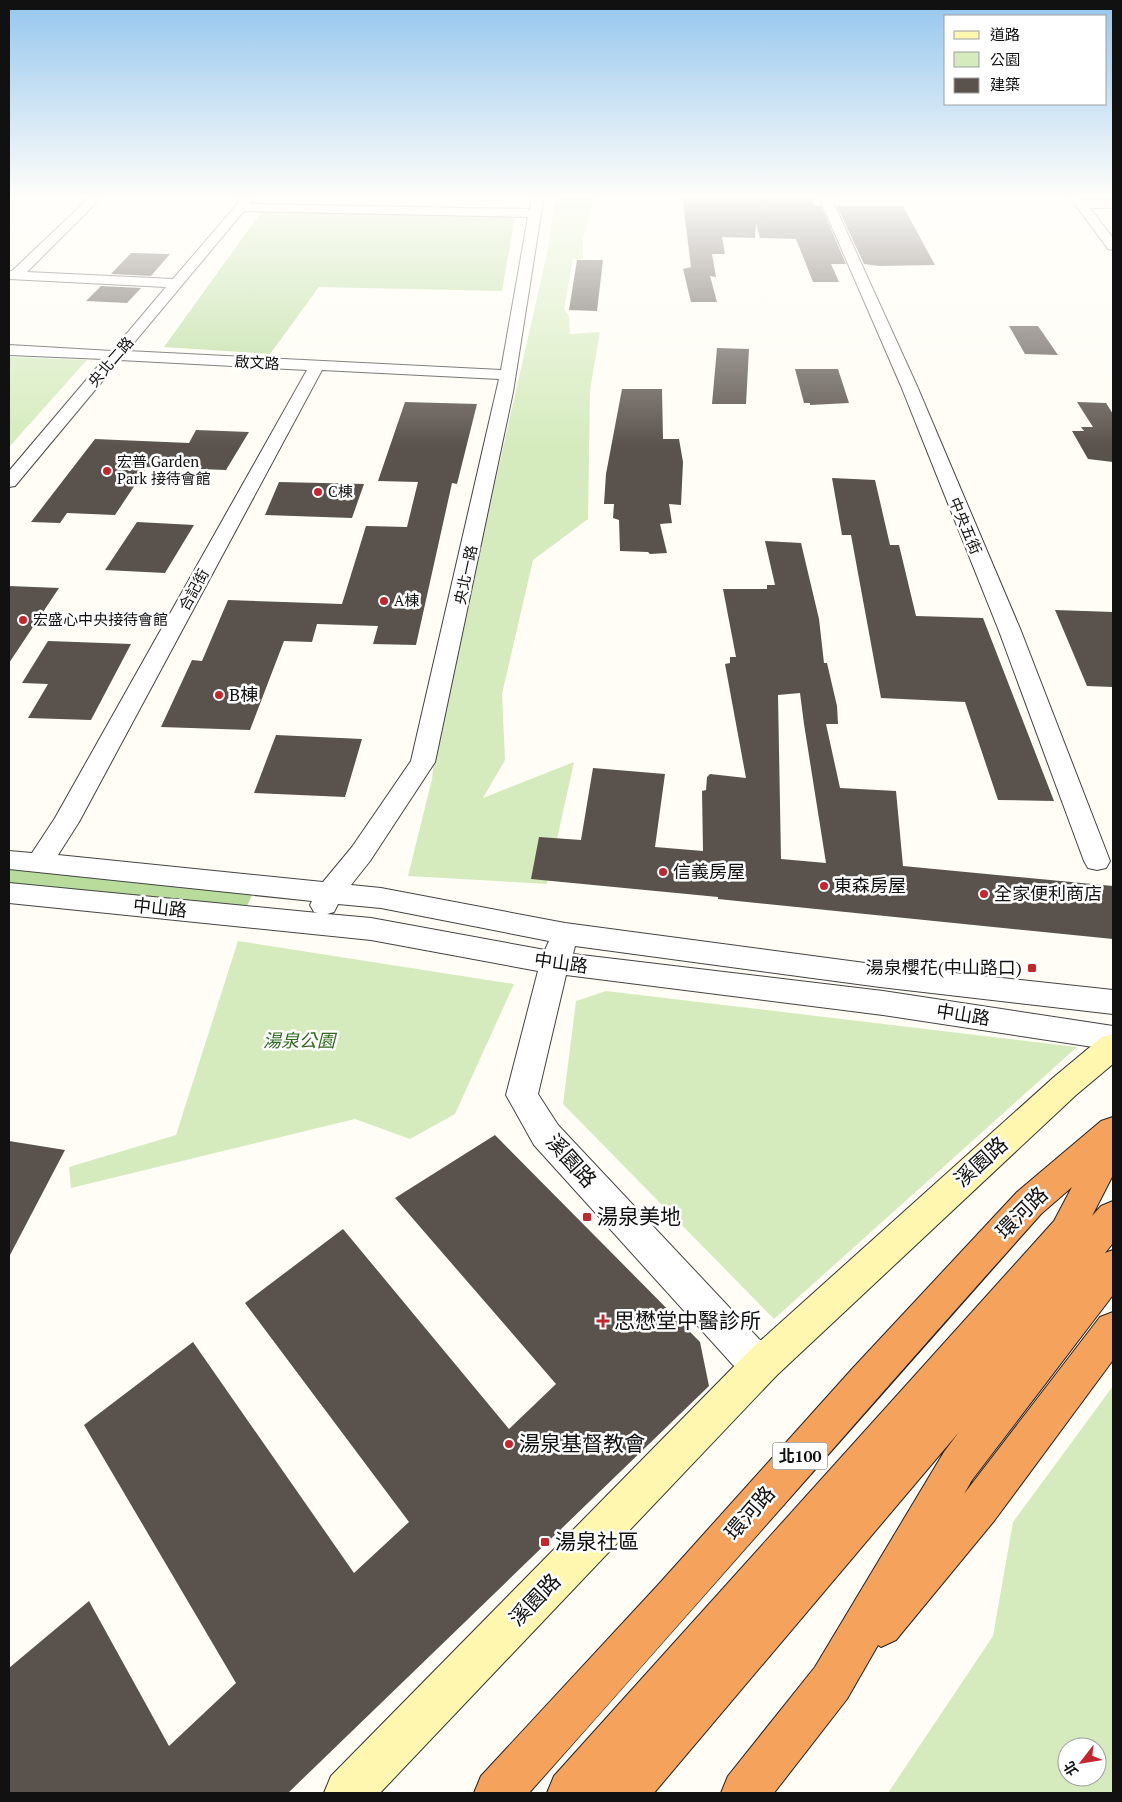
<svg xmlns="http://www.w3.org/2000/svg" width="1122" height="1802" font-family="'PT Serif','Noto Sans TC',serif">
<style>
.green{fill:#d5ebbd;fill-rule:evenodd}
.forest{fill:#b9dc9c}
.building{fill:#5a524d;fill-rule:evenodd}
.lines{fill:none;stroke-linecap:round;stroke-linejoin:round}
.street-casing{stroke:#444;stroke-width:2}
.secondary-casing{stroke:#333;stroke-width:2}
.highway-casing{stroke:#222;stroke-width:2}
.street{fill:#fff;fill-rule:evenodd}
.secondary{fill:#fff6b0;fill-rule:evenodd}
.highway{fill:#f5a25d;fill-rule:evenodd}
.poi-dot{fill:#c4262e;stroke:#fff;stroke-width:2}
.labels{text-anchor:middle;stroke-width:5;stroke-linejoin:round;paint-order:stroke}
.far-street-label{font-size:15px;fill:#111;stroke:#fff}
.far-poi-label{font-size:15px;fill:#111;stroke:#fff;text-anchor:start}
.shield{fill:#fff;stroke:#585858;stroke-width:1}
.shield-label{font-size:16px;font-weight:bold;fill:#111}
.poi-label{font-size:18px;fill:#111;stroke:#fff;text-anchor:start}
.street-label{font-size:18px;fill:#111;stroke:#fff}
.park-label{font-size:18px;font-style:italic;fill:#2f6b1f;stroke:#fff}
.near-street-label{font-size:21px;fill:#111;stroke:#fff}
.near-poi-label{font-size:21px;fill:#111;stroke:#fff;text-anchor:start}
</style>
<rect width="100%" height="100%" fill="#fffdf5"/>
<path class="green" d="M556,195h40l-13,43v21h-10l-9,50 5,7 1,18 30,-2 -10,58 -2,129 -55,41 -31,134 3,66 -22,38 91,-36 -27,122 -139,-8 24,-97 4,-36 111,-489z
M9,357l78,3 -78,87z
M238,941l276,43 -59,130 -45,25 -55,-20 -284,69 -2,-21 107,-32z
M606,991l471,56 -303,272 -211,-215 13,-103z
M1113,1386v407h-225l105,-157 20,-114zM1067,1747h30v30h-30z"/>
<path class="forest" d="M266,211l249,6 -13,74 -183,-4 -49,67 -106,-7 96,-133z
M9,868l244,25 -7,15 -237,-25z"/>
<path class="building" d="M682,195l131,4 2,7h6l25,58h-15l8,18h-26l-17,-43 -36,-1 -4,-14 -1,14 -33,-1 3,17h-13l4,23 -6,-1 7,26h-26l-8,-33 8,-2z
M837,206h66l32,59 -56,1 -15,-2z
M131,253l39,1 -19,22 -40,-2z
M577,260h26l-6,51 -28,-1z
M101,286l40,2 -14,15 -41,-2z
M1009,326h29l20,29 -33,-1z
M717,348l32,1 -3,55h-34z
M795,369h43l11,34 -39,2v-2h-6z
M622,389h40l1,50h16l4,23 -2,43 -12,-1 3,19 -12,1 7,29 -17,1 -2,-2 -28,-1 -1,-31 -6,-2 1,-14h-10l2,-30z
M405,402l72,2 -20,80 -5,-1 -36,162 -43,-1 5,-18 -61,-2 -5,18 -28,-1 -34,89 -89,-3 31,-67 10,1 26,-61 114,4 24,-78 41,1 11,-45 -40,-1z
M1077,402l29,1 7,11v48l-25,-3 -16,-28h12l-3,-4h12z
M196,430l53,2 -23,38 -79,-3 -32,48 -48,-2 -7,10 -29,-1 64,-83 94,4z
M832,478l43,2 15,65h9l17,71 67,2 71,183 -56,-1 -33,-98 -84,-4 -30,-163h-9z
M279,482l85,2 -12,34 -87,-3z
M137,522l57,3 -29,48 -60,-3z
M765,541l36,2 18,76 5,44h3l10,43 1,18h-12l14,64 56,3 7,75 210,20v53l-395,-40v-2l-187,-18 8,-42 42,3 12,-72 72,6 -10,73 48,4 -1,-60 4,-1 1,-13 3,-3 36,4 -21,-114 5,-1v-6h6l-13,-68h44v-4h8zM800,693l4,31 22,139 -45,-4 -3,-164z
M9,586l50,2 -50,75z
M1055,610l58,2v75l-26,-1z
M48,641l83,3 -40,76 -63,-2 20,-34 -26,-1z
M276,735l86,4 -17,58 -91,-4z
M495,1135l205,207 9,44 -421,407h-279v-125l80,-67 80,145 67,-63 -152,-258 109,-83 161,231 55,-51 -164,-219 98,-74 166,200 47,-45 -161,-186z
M9,1141l56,9 -56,107z"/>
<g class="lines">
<g class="street-casing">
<path id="street" d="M92,195h12l-77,77 146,7 72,-84h12l-7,9 280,5 2,-14h12l-31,197 -78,370 -65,99 -19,24 30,3 184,35 315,42 233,25v24l-233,-27 -305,-41 -2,8 310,37 230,35v24l-230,-35 -317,-40 -28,119 20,31 201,214 17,11 6,13 -6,13 -13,6 -30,-17 -199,-220 -28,-50 32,-124 -167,-31 -362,-37v-20l309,30 -4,-1 -4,-7 2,-4 -303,-32v-18l23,2 23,-35 252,-448 -187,-10 -105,126 -6,1v-16l95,-112 -95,-4v-10l103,6 54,-64 -157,-8v-8h3zM244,211l284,6 -27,153 -374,-19zM322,370l177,9 -88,382 -59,86 -29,35 -265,-27 21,-33zM338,904l43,4 168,33 -4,9 -174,-32 -44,-4 7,-2z
M818,195h12l87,191 104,245 89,230 -4,7 -9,2 -9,-2 -4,-7 -85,-230 -98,-245z
M1068,195h12l4,5h29v8h-23l23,30v12l-5,-1z"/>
</g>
<g class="secondary-casing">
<path id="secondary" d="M1113,1034v30l-37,31 -300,281 -396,417h-56l7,-17 419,-426 304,-273 48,-40z"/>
</g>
<g class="highway-casing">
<path id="highway" d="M1113,1117v58l-21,41 9,-10 12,-5v42l-8,10 8,-3v45l-141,185 -8,14 136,-177 13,-5v48l-119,161 -98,119 -15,7 -3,-2 -31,54 -73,94h-53l7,-17 87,-109 129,-215 15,-20 -305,361h-107l7,-17 500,-555 18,-34 -31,27c-172,192 -340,387 -512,579h-55l7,-17 177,-191 194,-216 165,-177 84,-71z"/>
</g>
<use href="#street" class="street"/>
<use href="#secondary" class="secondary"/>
<use href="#highway" class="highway"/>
</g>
<linearGradient id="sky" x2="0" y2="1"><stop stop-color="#95c6ee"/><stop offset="0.44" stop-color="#fffefa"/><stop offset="1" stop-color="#fffefa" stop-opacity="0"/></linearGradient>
<rect width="1122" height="447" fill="url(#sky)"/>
<g class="poi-dot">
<circle cx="107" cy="471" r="5"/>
<circle cx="318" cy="492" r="5"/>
<circle cx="384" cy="601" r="5"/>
<circle cx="23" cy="620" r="5"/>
<circle cx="219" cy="695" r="5"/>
<circle cx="663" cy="872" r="5"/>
<circle cx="824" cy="886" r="5"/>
<circle cx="984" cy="894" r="5"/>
<rect x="1027" y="963" width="10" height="10" rx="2.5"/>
<rect x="582" y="1212" width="10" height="10" rx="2.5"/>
<path d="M600.5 1313.5h5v5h5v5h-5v5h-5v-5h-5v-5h5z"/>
<circle cx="509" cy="1444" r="5"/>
<rect x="540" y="1537" width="10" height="10" rx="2.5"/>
</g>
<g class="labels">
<g class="far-street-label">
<text transform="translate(111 362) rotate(-49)" y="5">央北二路</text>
<text transform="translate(257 363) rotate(3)" y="5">啟文路</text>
<text transform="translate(965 526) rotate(67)" y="5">中央五街</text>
<text transform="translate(466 575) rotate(-78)" y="5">央北一路</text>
<text transform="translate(194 590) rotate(-61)" y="5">合記街</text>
</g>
<g class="far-poi-label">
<text x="117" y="467">宏普 Garden<tspan x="117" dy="17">Park 接待會館</tspan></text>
<text x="328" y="497">C棟</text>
<text x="394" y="606">A棟</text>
<text x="33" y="625">宏盛心中央接待會館</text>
</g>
<rect class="shield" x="772.5" y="1442.5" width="55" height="27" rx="4"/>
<g class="shield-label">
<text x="800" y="1462">北100</text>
</g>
<g class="poi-label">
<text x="229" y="701">B棟</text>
<text x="673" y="878">信義房屋</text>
<text x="834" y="892">東森房屋</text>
<text x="994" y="900">全家便利商店</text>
<text x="1022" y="974" text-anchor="end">湯泉櫻花(中山路口)</text>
</g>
<g class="street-label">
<text transform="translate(160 908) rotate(6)" y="6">中山路</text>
<text transform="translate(561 963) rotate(8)" y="6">中山路</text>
<text transform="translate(963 1015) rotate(9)" y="6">中山路</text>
</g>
<g class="park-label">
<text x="299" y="1047">湯泉公園</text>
</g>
<g class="near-street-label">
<text transform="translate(571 1161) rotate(48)" y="7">溪園路</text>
<text transform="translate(981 1162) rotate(-42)" y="7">溪園路</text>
<text transform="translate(1022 1213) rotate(-45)" y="7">環河路</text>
<text transform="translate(750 1513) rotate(-49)" y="7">環河路</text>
<text transform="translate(535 1600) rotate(-46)" y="7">溪園路</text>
</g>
<g class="near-poi-label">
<text x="597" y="1224">湯泉美地</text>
<text x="614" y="1328">思懋堂中醫診所</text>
<text x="519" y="1451">湯泉基督教會</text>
<text x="555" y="1549">湯泉社區</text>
</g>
</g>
<rect width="1122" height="1802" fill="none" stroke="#111111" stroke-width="20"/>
<rect x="944" y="15" width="162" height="90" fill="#ffffff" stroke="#a0a0a0"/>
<rect x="954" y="31" width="25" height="8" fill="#fff6b0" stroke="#a0a0a0"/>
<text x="990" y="40" font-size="15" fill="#111111">道路</text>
<rect x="954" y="52" width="25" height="15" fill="#d5ebbd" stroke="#a0a0a0"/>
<text x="990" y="65" font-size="15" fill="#111111">公園</text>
<rect x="954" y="78" width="25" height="15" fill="#5a524d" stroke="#a0a0a0"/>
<text x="990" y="90" font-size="15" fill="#111111">建築</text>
<g transform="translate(1082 1762) rotate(239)"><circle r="24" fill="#ffffff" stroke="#a0a0a0"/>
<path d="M0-4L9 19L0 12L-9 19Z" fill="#c4262e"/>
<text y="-8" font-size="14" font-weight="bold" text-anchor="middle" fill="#111111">北</text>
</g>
</svg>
